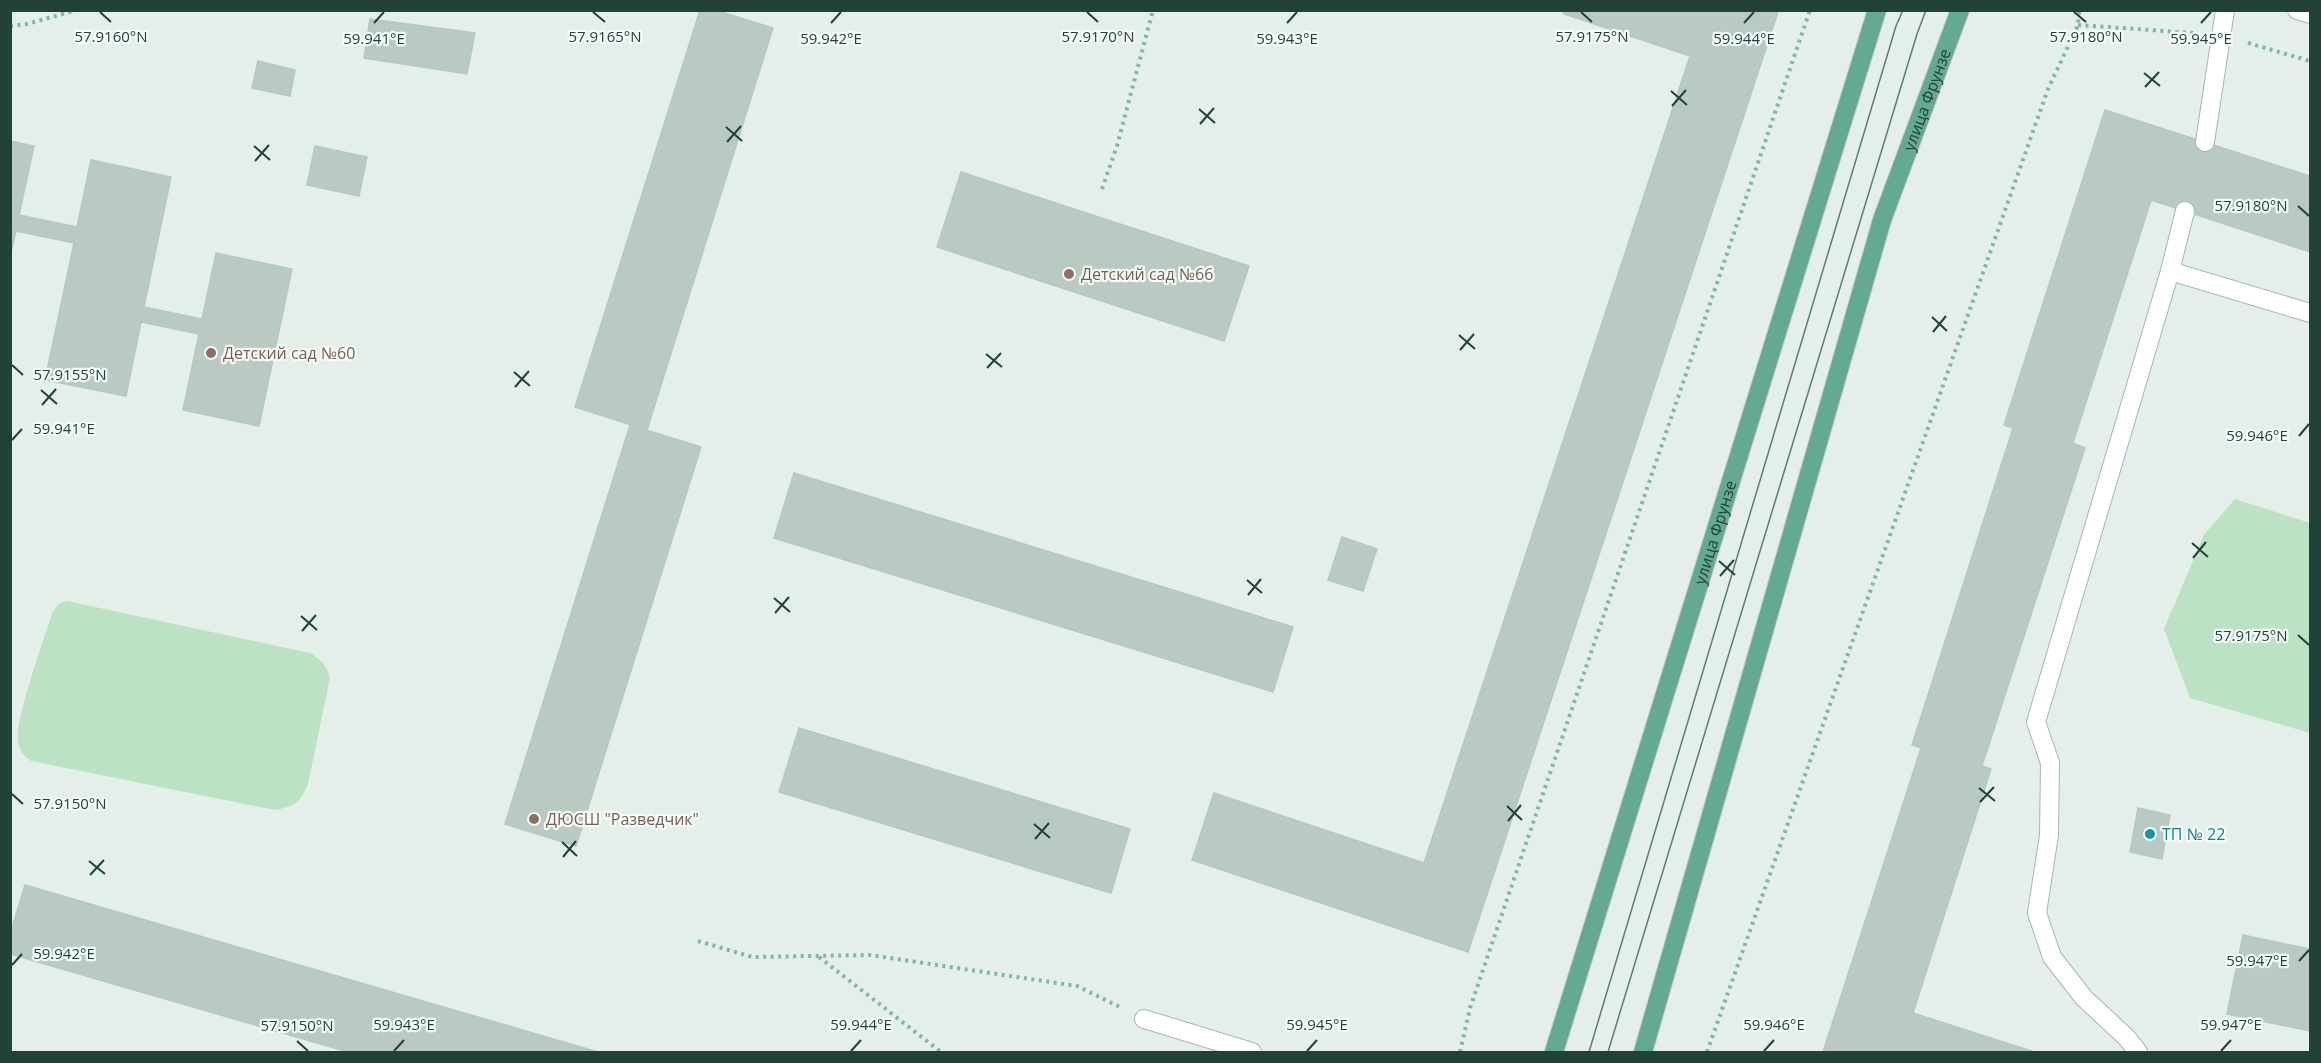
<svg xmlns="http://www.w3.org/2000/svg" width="2321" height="1063" font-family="'Open Sans',sans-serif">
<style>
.green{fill:#bbe2c3}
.building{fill:#b9cac2;stroke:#b5c9c0;stroke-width:1.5}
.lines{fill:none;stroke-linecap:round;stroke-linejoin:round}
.service-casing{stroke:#a6b8b0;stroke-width:20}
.minor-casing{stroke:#a6b8b0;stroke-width:20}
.tertiary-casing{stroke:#a6b8b0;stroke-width:20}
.primary-casing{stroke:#c1cac7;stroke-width:20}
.path{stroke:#81b6a2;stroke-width:4;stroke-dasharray:3 4.5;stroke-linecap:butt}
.service{stroke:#fff;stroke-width:18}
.minor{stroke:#fff;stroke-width:18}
.tertiary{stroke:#fff;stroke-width:18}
.primary{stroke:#64a993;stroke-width:18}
.tram{stroke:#5c7e72;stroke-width:1.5}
.ticks{fill:none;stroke:#214337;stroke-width:2}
.education-dot{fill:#8d6e63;stroke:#f5fbf7;stroke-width:2}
.culture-dot{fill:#0f9aa8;stroke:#f5fbf7;stroke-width:2}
.labels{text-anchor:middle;stroke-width:4.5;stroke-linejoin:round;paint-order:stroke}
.street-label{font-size:16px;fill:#214337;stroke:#f5fbf7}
.education-label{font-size:16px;fill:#785e54;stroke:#f5fbf7;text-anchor:start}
.culture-label{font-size:16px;fill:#0d838f;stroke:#f5fbf7;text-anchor:start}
.ticks-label{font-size:15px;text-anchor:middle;fill:#214337;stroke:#f5fbf7;stroke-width:4.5;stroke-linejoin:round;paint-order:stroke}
</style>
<rect width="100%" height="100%" fill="#e4efe9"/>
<path class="green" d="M2235,499l75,24v210l-120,-35 -26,-69 40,-94z
M67,601l243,52c11,7 17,12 20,25l-22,106c-8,19 -13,22 -33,26l-244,-49c-7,-5 -11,-10 -13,-19 -4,-20 27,-106 35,-131l7,-8z"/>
<path class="building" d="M700,10h15l58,18 -126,402 -72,-23z
M1564,10h209l5,2 -310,940 -276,-92 22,-67 210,70 266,-807 -126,-42z
M370,19l105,14 -8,41 -103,-16z
M258,61l37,9 -5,26 -38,-8z
M2105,110l68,22 -100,311 12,5 -103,318 9,3 -78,244 122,39h-212l98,-304 -9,-3 101,-317 -9,-3z
M2173,132l137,44v76l-159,-52z
M10,141l24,5 -15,69 58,12 14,-67 80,17 -27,130 58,12 14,-66 76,16 -33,157 -76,-16 16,-76 -58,-12 -15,74 -81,-16 29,-137 -58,-12 -6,25z
M315,146l52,11 -8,39 -52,-11z
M961,172l288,94 -25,75 -287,-94z
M630,425l71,22 -125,399 -71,-22z
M794,473l499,154 -20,65 -499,-154z
M1342,537l35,12 -14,42 -35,-11z
M799,728l331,101 -19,64 -332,-101z
M2138,808l32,7 -8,44 -32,-7z
M25,885l573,167h-250l-338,-98v-20z
M2243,935l67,14v82l-83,-17z"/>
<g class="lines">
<g class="service-casing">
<path id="service" d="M2205,142l20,-132
M2170,271l140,42
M2138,1052l-11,-14 -43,-40 -32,-41 -15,-44 12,-78 1,-72 -14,-41 134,-451 15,-60"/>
</g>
<g class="minor-casing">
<path id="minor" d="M1144,1019l108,33"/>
</g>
<g class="tertiary-casing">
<path id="tertiary" d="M2297,10l13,4"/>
</g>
<g class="primary-casing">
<g id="primary">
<path id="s1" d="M1554,1052l323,-1042"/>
<path id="s2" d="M1643,1052l239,-832 78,-210"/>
</g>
</g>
<path class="path" d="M2078,25l116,8
M10,26l17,-2 50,-14
M2248,43l62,18
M1102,189l15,-43 36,-136
M698,941l54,16 118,-2 207,31 43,21
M819,957l122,95
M1460,1052l10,-44 340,-998
M1707,1052l341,-963 30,-64 1,-15"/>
<use href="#service" class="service"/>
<use href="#minor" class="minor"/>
<use href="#tertiary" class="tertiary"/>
<use href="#primary" class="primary"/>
<path class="tram" d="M1589,1052l307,-1026 7,-16
M1608,1052l309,-1018 9,-24"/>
</g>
<path class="ticks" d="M100,12l11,10M593,12l12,10M1087,12l11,10M1581,12l11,10M2074,12l12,10M374,23l10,-11M831,23l10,-11M1287,23l10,-11M1744,23l10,-11M2201,23l10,-11M2144,73l16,13M2145,87l14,-15M1671,91l16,14M1672,106l14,-16M1199,109l16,14M1200,124l14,-16M726,127l16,14M727,142l14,-16M254,146l16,14M255,161l14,-16M2298,206l11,10M1932,317l15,14M1933,332l13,-16M1459,335l16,14M1460,350l14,-16M986,354l16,13M12,365l11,10M987,368l14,-15M514,372l16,14M515,387l14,-16M41,390l16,14M42,405l14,-16M2299,436l10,-12M12,440l10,-11M2192,543l16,14M2193,558l13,-16M1719,561l16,14M1720,576l14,-16M1247,580l15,13M1248,595l13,-16M774,598l16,14M775,613l14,-16M301,616l16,14M302,631l14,-16M2298,635l11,10M1979,788l16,13M12,794l11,10M1980,802l14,-15M1507,806l15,14M1508,821l13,-16M1034,824l16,14M1035,839l14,-16M562,842l15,14M563,857l13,-16M89,861l16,13M90,875l14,-15M2299,961l10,-11M12,965l10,-11M297,1041l11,10M394,1051l10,-11M851,1051l10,-11M1307,1051l10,-11M1764,1051l10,-11M2221,1051l10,-11"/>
<g class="education-dot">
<circle cx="1069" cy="274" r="6"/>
<circle cx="211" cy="353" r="6"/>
<circle cx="534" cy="819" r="6"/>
</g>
<circle class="culture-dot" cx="2150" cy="834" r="6"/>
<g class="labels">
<g class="street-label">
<text dy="6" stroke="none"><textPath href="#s2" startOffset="994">улица Фрунзе</textPath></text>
<text dy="6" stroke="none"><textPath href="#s1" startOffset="544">улица Фрунзе</textPath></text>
</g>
<g class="education-label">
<text x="1081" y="280">Детский сад №66</text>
<text x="223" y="359">Детский сад №60</text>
<text x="546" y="825">ДЮСШ "Разведчик"</text>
</g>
<g class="culture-label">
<text x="2162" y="840">ТП № 22</text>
</g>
</g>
<g class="ticks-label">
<text x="111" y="42">57.9160°N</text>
<text x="605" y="42">57.9165°N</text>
<text x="1098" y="42">57.9170°N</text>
<text x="1592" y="42">57.9175°N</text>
<text x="2086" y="42">57.9180°N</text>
<text x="1287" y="44">59.943°E</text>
<text x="1744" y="44">59.944°E</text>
<text x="2201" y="44">59.945°E</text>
<text x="374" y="44">59.941°E</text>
<text x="831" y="44">59.942°E</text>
<text x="2251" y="211">57.9180°N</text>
<text x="70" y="380">57.9155°N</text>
<text x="64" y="434">59.941°E</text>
<text x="2257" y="441">59.946°E</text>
<text x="2251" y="641">57.9175°N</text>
<text x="70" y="809">57.9150°N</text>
<text x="64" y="959">59.942°E</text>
<text x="2257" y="966">59.947°E</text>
<text x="404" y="1030">59.943°E</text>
<text x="861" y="1030">59.944°E</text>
<text x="1317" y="1030">59.945°E</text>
<text x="1774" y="1030">59.946°E</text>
<text x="2231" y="1030">59.947°E</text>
<text x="297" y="1031">57.9150°N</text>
</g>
<rect width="2321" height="1063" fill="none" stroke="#214337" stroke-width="24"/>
</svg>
